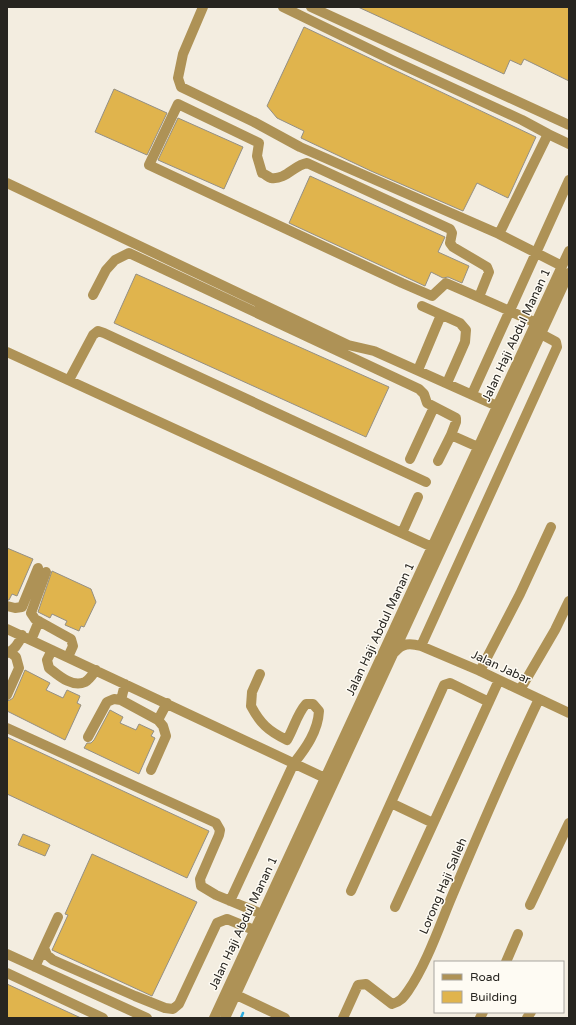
<svg xmlns="http://www.w3.org/2000/svg" width="576" height="1025" font-family="'Varela Round',sans-serif">
<style>
.lines{fill:none;stroke-linecap:round;stroke-linejoin:round}
.stream{stroke:#2bace0;stroke-width:2.5}
.building{fill:#e0b44d;stroke:#948f83}
.minor{stroke:#ae9256;stroke-width:10}
.labels{text-anchor:middle;stroke-width:3;stroke-linejoin:round;paint-order:stroke}
.street-label{font-size:12px;fill:#272520;stroke:#fefbf3}
</style>
<rect width="100%" height="100%" fill="#f3ede0"/>
<g class="lines">
<path class="stream" d="M241,1018l2,-5"/>
</g>
<path class="building" d="M358,7h211v74l-45,-22 -3,6 -11,-5 -6,14z
M304,27l232,110 -28,61 -31,-15 -14,28 -92,-40 -70,-33 3,-7 -27,-13 -10,-12z
M114,89l53,24 -20,42 -52,-23z
M178,118l65,29 -19,42 -66,-29z
M310,176l135,61 -7,15 31,14 -7,17 -14,-6 -5,1 -12,-6 -6,14 -136,-63z
M136,274l253,113 -23,50 -252,-114z
M7,548l26,11 -16,37 -5,-2 -3,6h-2z
M52,571l39,18 5,13 -12,25 -3,-1 -2,5 -14,-6 2,-4 -15,-7 -2,4 -12,-6z
M25,670l25,13 -4,7 17,8 4,-8 13,6 -3,7 4,2 -16,35 -58,-29v-10l3,-1 3,-2z
M110,710l13,7 -3,6 16,7 3,-6 15,7 -3,5 4,2 -16,36 -55,-26 3,-5h4l3,-3z
M7,737l202,94 -22,47 -180,-84z
M23,834l27,11 -5,11 -27,-11z
M92,854l105,48 -45,94 -100,-46 16,-35 -3,-1z
M7,984l74,34h-74z"/>
<g class="lines">
<path class="minor" d="M203,7l-20,47 -5,24 3,9 73,35 46,25 199,87 63,32
M283,7l111,54 128,59 26,14 -49,100
M311,7l258,118
M548,134l21,10
M7,183l341,162 26,6 123,55
M93,295l13,-25 9,-10 14,-7 290,136 5,5 3,9 29,15v4l-5,13
M479,297l10,-25 -2,-5 -34,-20 -3,-4 2,-10 -2,-4 -143,-66c-13,2 -21,17 -36,15 -3,-1 -6,-4 -9,-5l-5,-17 2,-13 -81,-39 -29,61 253,118 30,13 14,-13c30,13 60,26 90,40
M422,306l38,17 6,7 -1,12 -18,41
M7,352l425,195
M418,370l23,-55
M69,380l24,-45 5,-4 6,2 322,149
M472,394l97,-214
M410,459l24,-52
M438,461l13,-26 27,12
M402,533l16,-36
M46,572l-15,41 4,6 36,20 2,7 -5,11
M7,606l8,2 7,-1 16,-39
M7,629l318,149
M31,640l8,-19
M421,646l136,-299 -1,-5 -15,-8
M52,650l-5,10 2,8c9,7 23,20 36,14 4,-2 8,-8 11,-12
M395,652c7,-9 15,-9 26,-6l59,25 89,42
M7,653c8,-3 12,-10 15,-18
M480,671l40,-77 31,-67
M125,684l-4,16 37,20 9,-17
M520,690l35,-60 14,-29
M7,695l12,-27 -3,-11 -6,-5
M7,728l209,95 4,7 -1,5 -19,44 1,7 15,9 46,19
M88,737l19,-35 7,-3 7,1
M151,770l15,-34 -3,-10 -5,-6
M391,803l42,20
M351,891l93,-206 6,-2 39,19
M230,901l64,-138c12,-15 24,-32 25,-52l-6,-7h-7c-9,10 -12,24 -19,36 -19,-9 -27,-17 -36,-34l1,-14 8,-18
M530,905l39,-82
M395,907l104,-227
M44,948l3,7 6,5 82,36 30,12 8,1 6,-5 38,-81 10,-4 27,11
M7,954l140,64
M506,962l12,-28
M35,967l23,-50
M7,973l96,45
M230,992l55,26
M214,1018l355,-767
M225,1018l344,-745
M343,1018l15,-33 8,-1 26,20c8,-2 11,-6 16,-13 20,-29 33,-70 47,-102 27,-64 54,-127 84,-190
M480,1018l3,-6
M527,1018l4,-6"/>
</g>
<g class="labels">
<g class="street-label">
<text transform="translate(516 335) rotate(-65)" y="4">Jalan Haji Abdul Manan 1</text>
<text transform="translate(380 629) rotate(-65)" y="4">Jalan Haji Abdul Manan 1</text>
<text transform="translate(501 667) rotate(25)" y="4">Jalan Jabar</text>
<text transform="translate(443 886) rotate(-67)" y="4">Lorong Haji Salleh</text>
<text transform="translate(243 923) rotate(-65)" y="4">Jalan Haji Abdul Manan 1</text>
</g>
</g>
<rect width="576" height="1025" fill="none" stroke="#272520" stroke-width="16"/>
<rect x="434" y="961" width="130" height="52" fill="#fefbf3" stroke="#a8a59f"/>
<rect x="442" y="974" width="20" height="6" fill="#ae9256" stroke="#a8a59f"/>
<text x="470" y="981" font-size="12" fill="#272520">Road</text>
<rect x="442" y="991" width="20" height="12" fill="#e0b44d" stroke="#a8a59f"/>
<text x="470" y="1001" font-size="12" fill="#272520">Building</text>
</svg>
